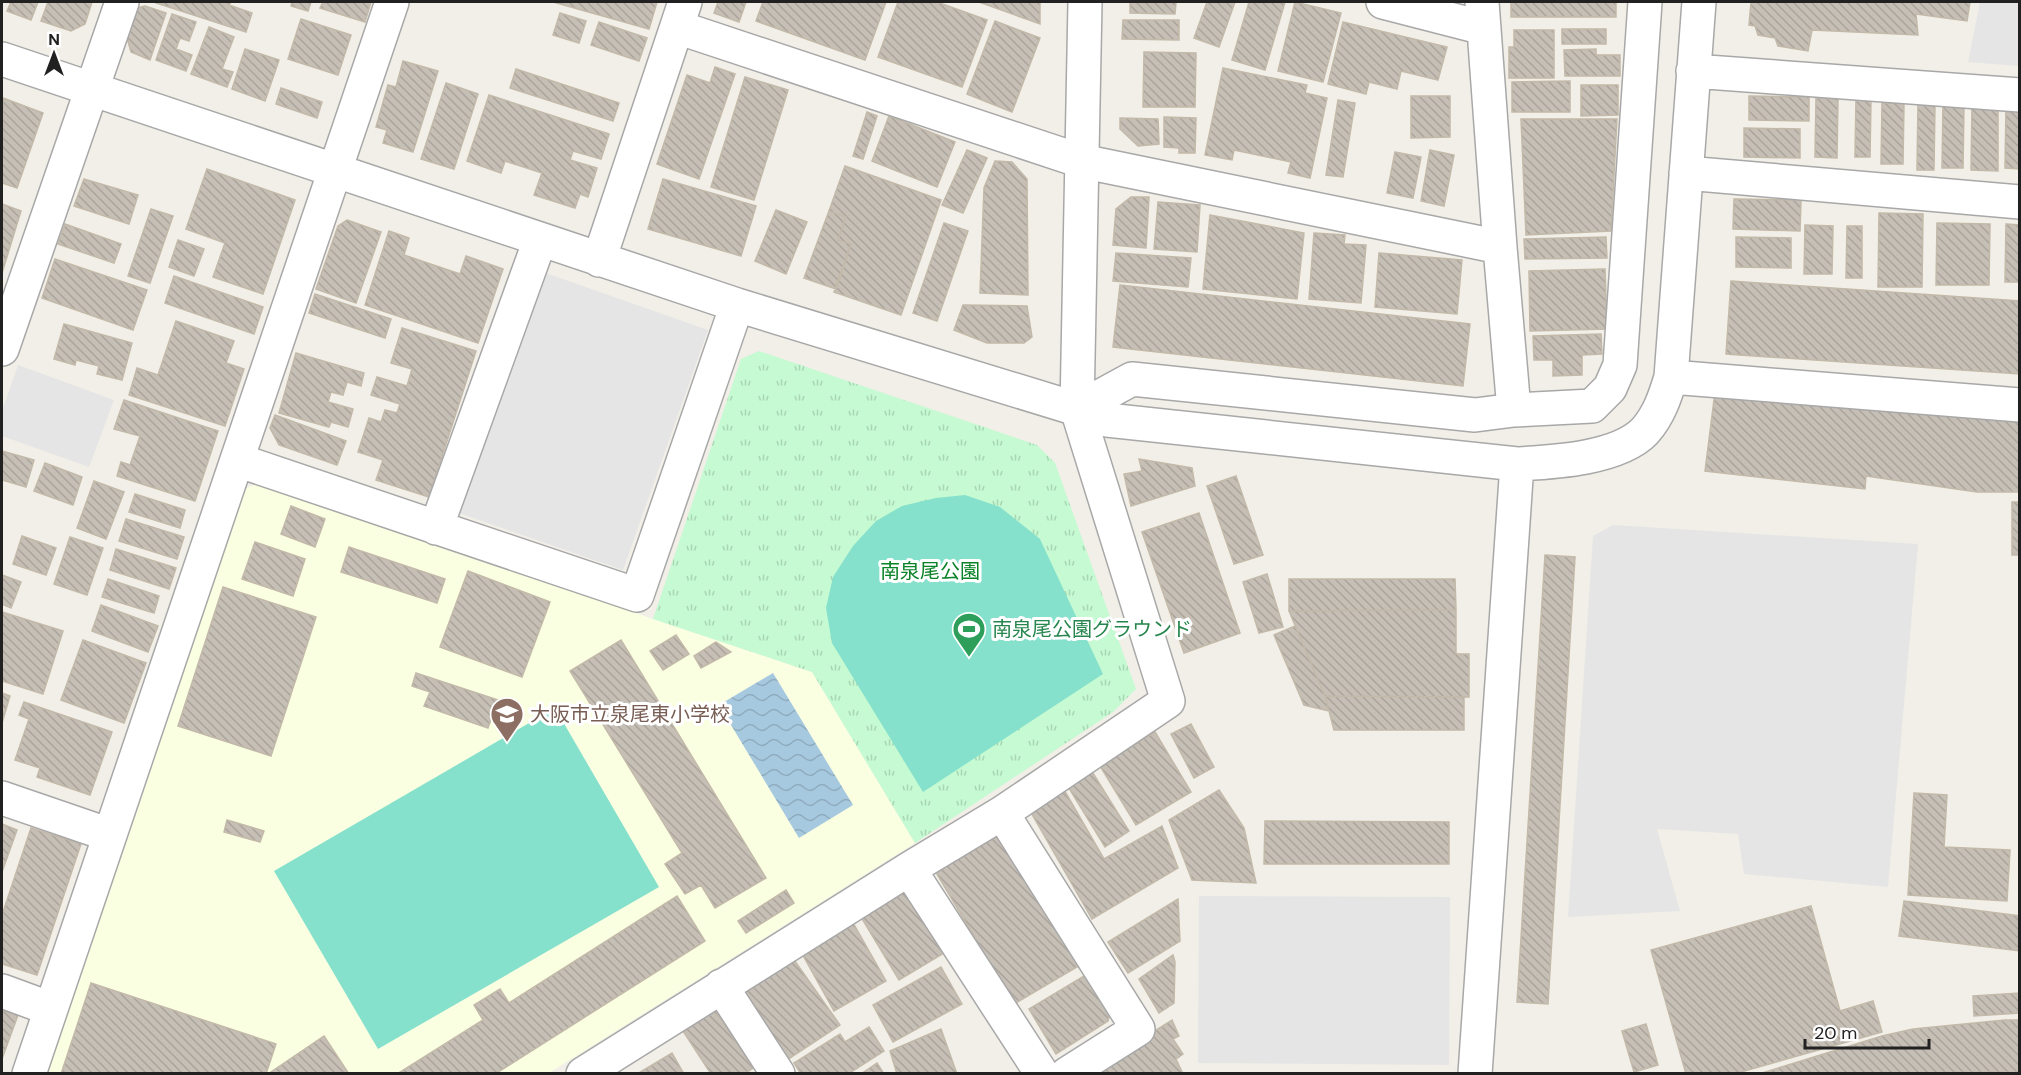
<svg xmlns="http://www.w3.org/2000/svg" width="2021" height="1075" font-family="'DM Sans','Noto Sans JP',sans-serif">
<style>
.education{fill:#faffe2}
.park{fill:url(#park-tufts)}
.pitch{fill:#85e0cc}
.parking{fill:#e5e5e5}
.water{fill:url(#water-waves)}
.building{fill:url(#building-back-hatch);stroke:#c3b9a9;stroke-width:1.5}
.lines{fill:none;stroke-linecap:round;stroke-linejoin:round}
.minor-casing{stroke:#a8a8a8;stroke-width:36}
.minor{stroke:#fff;stroke-width:33}
.labels{text-anchor:middle;stroke-width:6;stroke-linejoin:round;paint-order:stroke}
.park-label{font-size:20px;fill:#0b8328;stroke:#fff}
.leisure-label{font-size:20px;fill:#27864d;stroke:#fff;text-anchor:start}
.education-label{font-size:20px;fill:#785e54;stroke:#fff;text-anchor:start}
</style>
<defs>
<pattern id="park-tufts" width="24" height="20" patternUnits="userSpaceOnUse" patternTransform="scale(1.5)"><rect width="24" height="20" fill="#c5fad2"/><path d="M3 7l-1-3M5 7V3M7 7l1-3M15 17l-1-3M17 17v-4M19 17l1-3" fill="none" stroke="#a9d6b4"/></pattern>
<pattern id="water-waves" width="16" height="10" patternUnits="userSpaceOnUse" patternTransform="scale(1.5)"><rect width="16" height="10" fill="#a7c9df"/><path d="M0 5q4-4 8 0t8 0" fill="none" stroke="#8facbf"/></pattern>
<pattern id="building-back-hatch" width="6" height="6" patternUnits="userSpaceOnUse" patternTransform="scale(1.5)"><rect width="6" height="6" fill="#c6bfb6"/><path d="M-1 5l2 2M0 0l6 6M5-1l2 2" fill="none" stroke="#aaa49c"/></pattern>
</defs>
<rect width="100%" height="100%" fill="#f1efe7"/>
<path class="education" d="M259,483l394,136 159,53 103,171 -366,230 -502,1 197,-585z"/>
<path class="park" d="M759,351l278,94 18,18 81,226 -23,23 -198,131 -103,-171 -159,-53 88,-260z"/>
<path class="pitch" d="M965,495l35,12 40,32 63,135 -180,118 -91,-149 -6,-35 7,-31 20,-31 23,-25 26,-15 34,-8z
M555,708l104,179 -281,162 -104,-178z"/>
<path class="parking" d="M1980,2h39v64l-51,-4z
M540,271l168,59 -85,240 -167,-58z
M18,365l96,35 -25,67 -87,-31v-25z
M1613,525l305,19 -30,343 -144,-13 -6,-40 -81,-5 23,82 -112,6 25,-381z
M1199,896l251,1 -1,168 -251,-2z"/>
<path class="water" d="M773,673l80,132 -54,33 -80,-133z"/>
<path class="building" d="M11,2h27l-7,18 -24,-9z
M48,2h44l-7,22 -14,7 -30,-10z
M157,2h74l-2,3 23,8 -6,19 -90,-29z
M292,2h19l-3,9 -17,-5z
M323,2h48l-6,20 -45,-14z
M553,2h104l-8,27z
M718,2h28l-7,20 -25,-9z
M763,2h123l-21,58 -109,-39z
M898,2h39l50,18 -25,67 -84,-30z
M979,2h61v22z
M1130,2h46l-1,12 -45,-1z
M1207,2h28l-16,45 -25,-9z
M1249,2h36l-20,68 -33,-10z
M1295,2l46,11 -18,69 -45,-11z
M1511,2h105v15h-105z
M1751,2h219l-3,19 -51,-7 2,21 -106,-5 -4,21 -30,-5 -3,-8 -17,-3 -3,-9 -6,-1z
M145,6l21,7 -16,47 -19,-8 -4,-14 10,-30z
M560,13l26,8 -7,22 -26,-8z
M172,14l24,8 -7,19 -9,-3 -4,11 16,6 -6,16 -30,-11z
M301,19l50,16 -13,40 -50,-16z
M1123,20h56v20l-57,-1z
M995,21l45,17 -28,74 -45,-18z
M599,22l48,16 -8,23 -48,-16z
M1343,22l104,25 -9,33 -37,-9 -4,18 -28,-7 -3,12 -38,-10z
M209,27l25,10 -12,32 11,3 -6,15 -36,-13z
M1562,29h44v15h-44z
M1514,30h40v48h-45v-31h5z
M245,49l34,11 -14,41 -33,-12z
M1596,49v6h24v21h-55l-1,-26z
M1144,52l52,1 -1,54h-52z
M403,61l35,10 -25,81 -30,-9 4,-13 -11,-3 12,-42 8,2z
M715,67l20,7 -36,105 -42,-15 30,-89 23,8z
M1223,68l84,17 -2,8 22,5 -17,80 -22,-5 3,-11 -57,-12 -2,10 -27,-5z
M516,69l103,34 -6,18 -103,-33z
M745,77l43,13 -34,110 -43,-13z
M1570,81v31h-58v-30z
M446,83l32,11 -24,75 -33,-10z
M1581,85h37v30l-37,1z
M281,88l41,14 -5,16 -41,-14z
M489,95l120,39 -8,25 -28,-8 -3,9 27,8 -9,29 -8,-3 -5,14 -41,-13 8,-22 -37,-12 -4,12 -34,-12z
M1411,96h39v41l-39,1z
M1749,96l60,1v24l-60,-1z
M3,98l40,15 -26,75 -15,-5z
M1816,98l22,1 -1,59 -22,-1z
M1856,98l15,1 -1,58h-15z
M1338,100l17,3 -12,74 -17,-2z
M1882,103h22l-1,61h-22z
M1918,103h17l-1,67h-17z
M1943,104h21l-1,64h-21z
M1972,105l26,1v65l-27,-1z
M2006,107h14v62l-15,-1z
M867,112l10,4 -14,43 -10,-3z
M889,116l66,26 -18,45 -65,-26z
M1164,117l32,1 -1,35h-16v-5l-15,-1z
M1120,118l38,1 1,25 -21,2 -18,-17z
M1521,119h96l-6,112 -85,4z
M1744,128l56,1v29l-56,-1z
M967,150l20,8 -24,55 -21,-8z
M1430,150l24,5 -10,51 -23,-5z
M1395,152l26,5 -8,41 -26,-5z
M995,161l17,1 15,17 1,116 -48,-2 4,-105z
M845,166l96,34 -40,115 -67,-23 17,-48 -13,-4 8,-23 -17,-6z
M207,169l88,31 -32,94 -50,-17 12,-34 -39,-14z
M84,179l54,16 -9,29 -55,-18z
M663,179l93,27 -15,50 -93,-27z
M1131,197h18l-3,51 -33,-3 3,-36z
M1734,199l67,1 -1,31 -67,-2z
M1158,202l42,3 -3,47 -43,-3z
M2,204l19,7 -19,62z
M151,209l22,7 -23,67 -22,-7z
M776,210l31,12 -21,52 -31,-13z
M829,211l17,6 -8,23 13,4 -15,45 -32,-11z
M1879,213l44,1 -1,73h-44z
M1210,215l94,18 -7,66 -94,-10z
M347,220l34,12 -25,71 -40,-14 22,-63z
M944,223l24,8 -31,90 -24,-8z
M1937,223l53,1 -1,61h-53z
M65,224l56,20 -7,19 -56,-19z
M2006,224l14,1v57h-15z
M1805,225l28,1 -1,48h-28z
M1847,226h15v52h-16z
M389,231l20,7 -5,17 56,19 6,-18 37,13 -25,74 -113,-38z
M1314,233l31,2 -1,9 22,1 -5,58 -52,-4z
M1606,237l1,21 -82,1 -1,-20z
M1736,237l55,1v30l-55,-1z
M178,240l26,9 -10,27 -25,-9z
M1116,253l75,5 -3,29 -75,-6z
M1379,253l83,7 -5,54 -82,-7z
M55,259l92,31 -14,40 -91,-32z
M1605,269l2,60 -77,2 -1,-60z
M174,276l89,31 -9,27 -89,-31z
M1731,281l289,20v73l-294,-20z
M1120,285l350,39 -7,62 -350,-39z
M315,294l76,25 -6,19 -76,-25z
M963,305l64,1 5,31 -8,6h-37l-33,-13z
M176,321l58,20 -8,22 18,6 -19,57 -96,-31 8,-27 21,7z
M64,324l68,19 -10,37 -25,-6 2,-8 -23,-6 -1,5 -21,-6z
M402,328l74,23 -47,146 -53,-17 7,-20 -25,-8 11,-34 12,4 4,-12 12,3 3,-9 -29,-9 6,-18 30,9 5,-17 -21,-6z
M1601,334l1,20 -20,1v20l-29,1v-16h-19l-1,-24z
M296,353l68,20 -3,13 -14,-4 -4,13 -12,-3 -3,10 25,7 -5,18 -17,-5 -2,5 -50,-14z
M1715,392l305,26v74h-43l-111,-16 -1,13 -160,-18z
M124,400l94,31 -23,70 -78,-25 4,-14 9,3 10,-29 -26,-7z
M275,415l71,26 -9,24 -58,-20 -9,-17z
M2,451l32,9 -8,27 -24,-7z
M1139,459l53,9 3,18 -64,20 -7,-32 18,-3z
M45,463l37,14 -9,28 -39,-14z
M1236,476l27,79 -29,9 -27,-78z
M94,481l30,11 -18,47 -29,-11z
M135,494l50,16 -5,18 -51,-16z
M2012,502h8v53h-8z
M291,506l34,13 -10,28 -34,-13z
M1199,513l41,120 -56,20 -42,-121z
M126,519l58,18 -7,22 -58,-18z
M22,536l34,12 -10,27 -33,-11z
M70,537l33,11 -16,47 -33,-11z
M255,542l50,17 -12,37 -51,-17z
M349,547l96,32 -8,24 -96,-31z
M116,549l60,19 -7,21 -59,-19z
M1545,555l30,2 -27,447 -31,-2z
M468,571l82,31 -28,75 -82,-30z
M1267,574l16,53 -24,6 -16,-51z
M2,575l19,7 -10,26 -9,-4z
M108,579l51,17 -5,17 -52,-16z
M1289,579h166l1,31 -167,1z
M223,587l93,30 -45,139 -93,-30z
M101,605l57,21 -10,26 -56,-21z
M1456,610v44h13v43l-144,-1 -36,-85z
M2,612l61,19 -20,63 -41,-13z
M1295,626l30,70 4,15 -25,-6 -30,-70z
M676,635l13,19 -26,16 -13,-19z
M83,640l63,23 -22,60 -63,-23z
M621,640l145,238 -51,30 -14,-23 -16,9 -20,-30 17,-11 -112,-182z
M716,642l15,10 -30,16 -7,-12z
M416,673l82,27 -10,28 -64,-22 6,-14 -18,-6z
M2,693l8,3 -8,27z
M1325,696l139,1v33h-130z
M24,702l88,30 -22,63 -53,-18 3,-9 -25,-8 14,-41 -10,-4z
M1191,724l23,43 -20,11 -23,-44z
M1155,732l36,60 -55,33 -36,-59z
M1091,770l38,61 -24,16 -38,-62z
M1063,788l41,71 58,-33 16,42 -86,51 -63,-110z
M1219,790l25,38 12,55 -64,-3 -23,-60z
M1914,793l33,2 -3,52 66,3 -3,51 -99,-6z
M227,820l37,11 -4,11 -36,-10z
M1265,821l184,1v42h-185z
M2,824l15,6 -15,42z
M31,828l50,16 -44,131 -35,-11v-49z
M1001,833l81,131 -68,40 -77,-130 3,-16z
M786,890l8,13 -48,30 -8,-12z
M906,891l38,62 -45,27 -38,-63z
M677,896l28,45 -210,133h-98l86,-54 -9,-15 26,-16 9,14z
M1178,899l2,42 -52,32 -20,-31z
M1904,901l116,15v35l-121,-15z
M1811,906l29,105 33,-10 9,31 -148,42h-48l-35,-124z
M852,921l34,60 -52,30 -34,-61z
M1173,955l2,7 -1,41 -15,10 -20,-34z
M792,957l48,68 -56,37 -45,-72z
M941,967l21,37 -69,38 -20,-37z
M1089,973l22,36 -3,12 -52,33 -27,-45z
M91,983l185,61 -10,30h-205z
M2020,993v20l-46,3 -1,-20z
M2,1010l16,5 -16,44z
M715,1010l38,58 -8,6h-34l-28,-43z
M1172,1020l7,16 -6,3 10,15 -7,5 7,15h-97z
M2005,1020h15v52l-261,2 123,-38 31,-7z
M1646,1024l12,41 -24,7 -12,-41z
M869,1027l15,24 -36,23h-47l-7,-11 46,-29 5,8z
M941,1029l16,45h-60l-7,-23z
M324,1036l25,38h-81z
M672,1053l12,21h-47z
M877,1063l7,11h-23z"/>
<g class="lines">
<g class="minor-casing">
<path id="minor" d="M1383,2l101,26
M1482,2l18,245 14,163
M677,27l404,134 419,86
M2,59l735,246 340,104 30,11 410,44c36,-2 101,-5 128,-33 14,-16 20,-34 26,-54l28,-375
M1693,71l327,24
M1686,173l334,29
M599,260l86,-258
M2,349l120,-347
M1671,377l349,28
M1077,409l55,-30 343,36 39,-5 78,-4 18,-18 10,-23 25,-363
M237,460l400,135 100,-290
M436,528l104,-288
M2,798l108,37
M1002,813l136,216 -71,45
M909,869l133,205
M721,986l57,88
M2,991l49,18
M29,1074l363,-1072
M583,1074l326,-205 93,-56 166,-112 -91,-292 8,-407
M1475,1074l42,-610"/>
</g>
<use href="#minor" class="minor"/>
</g>
<defs>
<g id="stadium-pin" transform="scale(1.725)"><path d="M0 17L-7.5 6A9.5 9.5 0 1 1 7.5 6Z" fill="#2e9e5b" stroke="#fff"/><path d="M0-5a6.5 5 0 1 0 0 10a6.5 5 0 1 0 0-10ZM-3.5-1.8h7v3.6h-7Z" fill="#fff"/></g>
<g id="school-pin" transform="scale(1.725)"><path d="M0 17L-7.5 6A9.5 9.5 0 1 1 7.5 6Z" fill="#8d6e63" stroke="#fff"/><path d="M0-5L7-2L0 1L-7-2ZM-4 1L0 2.5L4 1V4Q0 6-4 4Z" fill="#fff"/></g>
</defs>
<g fill-rule="evenodd">
<use href="#stadium-pin" x="969" y="629"/>
<use href="#school-pin" x="507" y="714"/>
</g>
<g class="labels">
<g class="park-label">
<text x="930" y="578">南泉尾公園</text>
</g>
<g class="leisure-label">
<text x="992" y="636">南泉尾公園グラウンド</text>
</g>
<g class="education-label">
<text x="530" y="721">大阪市立泉尾東小学校</text>
</g>
</g>
<rect width="2021" height="1075" fill="none" stroke="#212121" stroke-width="6"/>
<g transform="translate(54 54)" stroke="#ffffff" stroke-width="4.5" paint-order="stroke">
<path d="M0-4.5L10 22L0 15L-10 22Z" fill="#212121"/>
<text y="-9" font-size="16" font-weight="bold" text-anchor="middle" fill="#212121">N</text>
</g>
<path d="M1805 1039v9h124v-9" fill="none" stroke="#212121" stroke-width="3"/>
<text x="1814" y="1039" font-size="18" fill="#212121" stroke="#ffffff" stroke-width="4.5" paint-order="stroke">20 m</text>
</svg>
